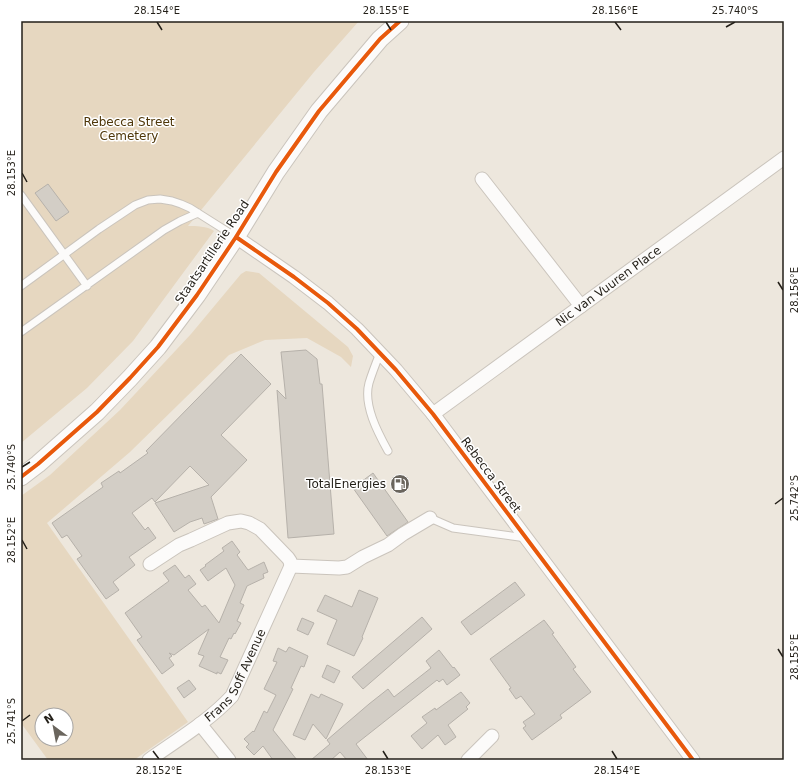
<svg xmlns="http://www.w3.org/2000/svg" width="805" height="781" font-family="'DejaVu Sans',sans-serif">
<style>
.green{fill:#e6d7c0;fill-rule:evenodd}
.building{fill:#d3cec6;stroke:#b6b1aa}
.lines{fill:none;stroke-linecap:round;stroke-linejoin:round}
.service-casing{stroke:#cac4bc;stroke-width:9}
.minor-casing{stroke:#cac4bc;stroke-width:15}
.tertiary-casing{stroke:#cac4bc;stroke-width:19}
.service{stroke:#fcfbfa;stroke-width:7}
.minor{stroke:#fcfbfa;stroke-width:13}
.tertiary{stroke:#fcfbfa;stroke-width:17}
.cycleway-casing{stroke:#fff;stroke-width:6}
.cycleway{stroke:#e8590c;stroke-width:4}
.ticks{fill:none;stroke:#231f18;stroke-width:1.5}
.labels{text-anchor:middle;stroke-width:3;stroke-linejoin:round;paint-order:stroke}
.park-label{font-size:12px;fill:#4e3608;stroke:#fff}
.street-label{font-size:12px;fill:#231f18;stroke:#fff}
.poi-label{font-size:12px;fill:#231f18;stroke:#fff;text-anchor:end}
.neatline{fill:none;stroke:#231f18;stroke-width:1.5}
.ticks-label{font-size:10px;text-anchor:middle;fill:#231f18}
</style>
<rect width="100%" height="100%" fill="#ede7dd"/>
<path class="green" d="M21,21h338l-45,51 -126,154c8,0 19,0 26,5l-81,110 -46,47 -66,55z
M246,271l13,2 89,74 5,9 -2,11 -10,-10 -34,-19 -42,2 -36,15 -99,97 -83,71 141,199 -54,38h-86l-27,-37v-227l29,-21 70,-65 71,-76 50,-60zM42,715h24v24h-24z"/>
<path class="building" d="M48,184l21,28 -13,9 -21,-28z
M306,350l11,9 3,25h2l12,150 -46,4 -11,-148 9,9 -5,-47z
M241,354l30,30 -50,51 26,25 -36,37 7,22 -14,5 -2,-6 -12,4 -16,10 -19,-29 54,-18 -19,-19 -35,36 -3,-4 -20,15 13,17 3,-3 8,11 -27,19 6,8 -22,17 6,8 -13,9 -29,-40 5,-3 -15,-21 -5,3 -10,-15 51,-36 -2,-4 18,-12 1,2 28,-20 -2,-2z
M373,473l35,49 -21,14 -34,-48z
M232,541l8,11 -3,3 11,15 16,-8 4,10 -5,2 1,4 -17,8 -7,17 4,2 -7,16 4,2 -6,11 -1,-1 -3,6 -2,-1 -9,19 8,3 -7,14 -4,-2v2l-18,-8 5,-10 -6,-2 11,-25 -35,26 -5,-2 3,3 -3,2 5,7 -12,9 -25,-34 5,-3 -17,-24 44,-32 -6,-8 12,-8 10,13 4,-3 7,9 -8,6 14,17 3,-2 14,18 16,-38 -9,-17 -18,13 -8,-11 6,-4 -1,-1 19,-14 -2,-3z
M515,582l10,13 -54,40 -10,-13z
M359,590l19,8 -16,39 1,1 -9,18 -27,-12 10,-24 -20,-9 8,-16 27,12z
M422,617l10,12 -69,60 -11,-12z
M302,618l12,5 -6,12 -11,-5z
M544,620l10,13 -2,1 24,33 -3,2 18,23 -31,23 2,3 -30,22 -9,-12 3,-2 -3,-4 12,-8 -14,-18 -5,3 -7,-10 2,-1 -21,-29z
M289,647l19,9 -4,11 -3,-1 -10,22 2,1 -20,41 24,30h-24l-10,-14 -9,9 -8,-8 3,-3 -5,-5 9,-8 1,1 10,-21 3,2 9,-18 -12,-6 13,-27 -4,-1 5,-13 8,4z
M439,650l14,18 1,-1 6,8 -13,10 -4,-6 -4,3 -2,-2 -81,64 12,16h-21l-7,-8 -9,8h-20l19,-16 -3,-4 42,-36 19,-15 6,8 37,-29 -5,-7z
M327,665l13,6 -6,12 -12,-6z
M189,680l7,9 -12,9 -7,-10z
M461,692l9,11 -4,4 2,2 -20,16 8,12 -11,8 -7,-10 -16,14 -11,-13 16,-13 -5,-6 13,-9 1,2z
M311,694l8,4 2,-4 22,10 -17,35 -13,-15 -8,16 -12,-5z"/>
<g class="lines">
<g class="service-casing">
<path id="service" d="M21,195l66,91
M21,286l78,-57 36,-24 13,-5 12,-1 12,2 9,3 9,4 46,29
M21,332l143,-102 16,-9 18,-8
M380,353c-4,10 -8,20 -11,30 -6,22 9,50 19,68
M430,518l23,10 73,10"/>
</g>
<g class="minor-casing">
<g id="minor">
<path d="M482,179l99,127"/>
<path d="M236,237l58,40 34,26 29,26 39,41 37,44 260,346"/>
<path id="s1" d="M433,414l351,-256"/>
<path d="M291,566l48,2 8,-1 16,-10 25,-12 15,-11 27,-16"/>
<path d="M200,724l29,36"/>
<path id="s2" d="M149,760c28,-20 60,-39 83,-64l59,-130 -1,-5 -2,-3 -28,-29 -11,-6 -8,-2 -13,2 -37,17 -12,5 -29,19"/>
<path d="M468,760l24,-24"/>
</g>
</g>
<g class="tertiary-casing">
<path id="tertiary" d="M21,477l17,-13 59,-52 33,-34 28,-31 39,-52 39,-58 40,-65 43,-61 61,-72 20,-18"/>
</g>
<use href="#service" class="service"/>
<use href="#minor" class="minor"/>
<use href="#tertiary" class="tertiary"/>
<g class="cycleway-casing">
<path id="cycleway" d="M236,237l58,40 34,26 29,26 39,41 37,44 260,346
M21,477l17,-13 59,-52 33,-34 28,-31 39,-52 39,-58 40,-65 43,-61 61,-72 20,-18"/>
</g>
<use href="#cycleway" class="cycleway"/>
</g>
<path class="ticks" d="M157,22l5,8M386,22l5,8M615,22l6,8M726,27l9,-5M22,173l5,9M778,282l5,8M22,467l8,-5M775,504l8,-6M22,540l5,9M778,649l5,8M22,721l8,-6M153,751l6,8M383,751l5,8M612,751l5,8"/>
<defs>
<g id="fuel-disc" transform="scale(1)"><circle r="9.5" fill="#6a655d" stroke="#fff"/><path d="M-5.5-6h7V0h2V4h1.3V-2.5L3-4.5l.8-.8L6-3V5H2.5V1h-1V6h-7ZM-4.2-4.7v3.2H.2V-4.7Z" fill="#fff"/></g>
</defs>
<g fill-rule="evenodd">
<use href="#fuel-disc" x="400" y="484"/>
</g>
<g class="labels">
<g class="park-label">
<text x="129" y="126">Rebecca Street<tspan x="129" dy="14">Cemetery</tspan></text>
</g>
<g class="street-label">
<text transform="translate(212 252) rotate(-56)" y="4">Staatsartillerie Road</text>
<text dy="4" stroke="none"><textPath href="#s1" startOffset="217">Nic van Vuuren Place</textPath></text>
<text transform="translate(491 475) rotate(53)" y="4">Rebecca Street</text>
<text dy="4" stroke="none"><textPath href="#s2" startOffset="124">Frans Soff Avenue</textPath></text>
</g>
<g class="poi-label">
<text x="386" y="488">TotalEnergies</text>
</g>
</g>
<rect width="805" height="781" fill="none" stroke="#ffffff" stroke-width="44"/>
<g transform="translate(54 727) rotate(328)"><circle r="19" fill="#ffffff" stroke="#a7a5a3"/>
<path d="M0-3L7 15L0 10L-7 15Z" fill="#6a655d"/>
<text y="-6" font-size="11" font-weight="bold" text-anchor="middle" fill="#231f18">N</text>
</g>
<rect x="22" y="22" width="761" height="737" class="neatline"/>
<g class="ticks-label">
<text x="157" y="14">28.154°E</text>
<text x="386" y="14">28.155°E</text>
<text x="615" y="14">28.156°E</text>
<text x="735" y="14">25.740°S</text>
<text transform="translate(11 173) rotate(-90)" y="4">28.153°E</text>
<text transform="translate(794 290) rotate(-90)" y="4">28.156°E</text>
<text transform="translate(11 467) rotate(-90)" y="4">25.740°S</text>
<text transform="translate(794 498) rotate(-90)" y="4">25.742°S</text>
<text transform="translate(11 540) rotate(-90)" y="4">28.152°E</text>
<text transform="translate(794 657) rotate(-90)" y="4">28.155°E</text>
<text transform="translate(11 721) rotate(-90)" y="4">25.741°S</text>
<text x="159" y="774">28.152°E</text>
<text x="388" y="774">28.153°E</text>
<text x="617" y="774">28.154°E</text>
</g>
</svg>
